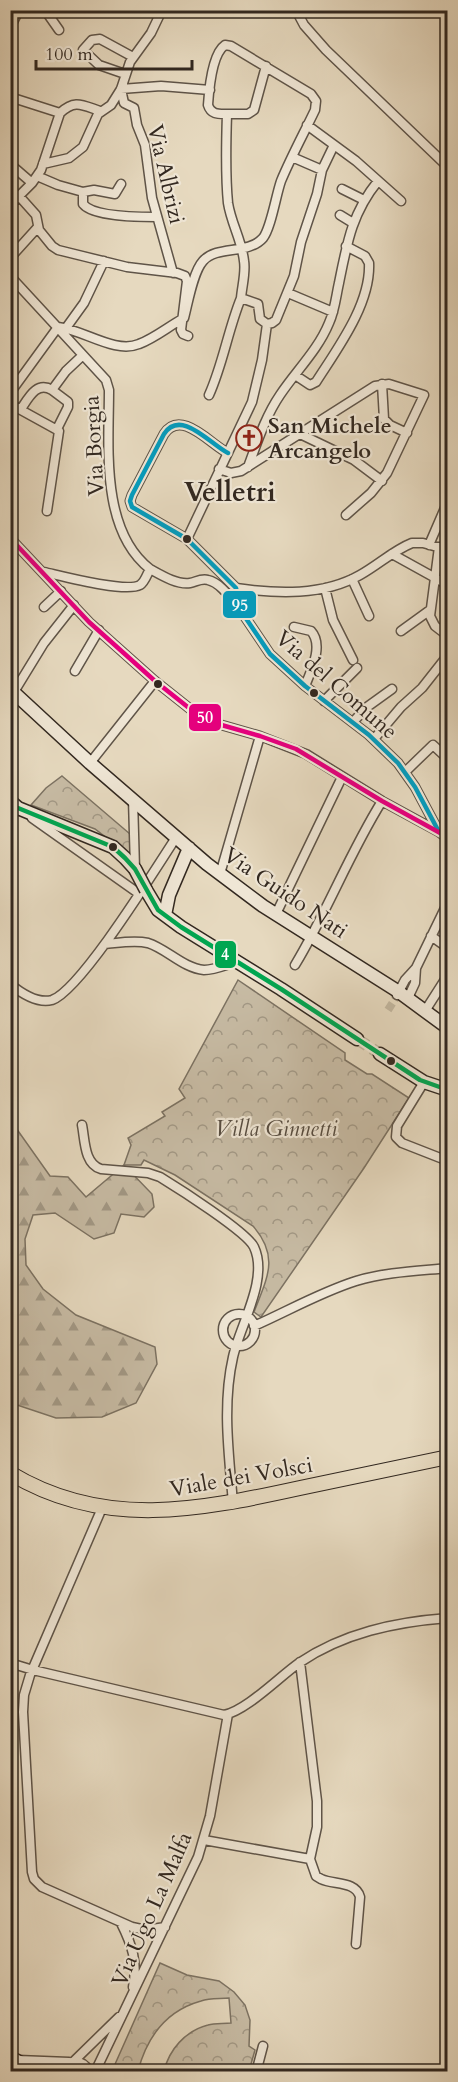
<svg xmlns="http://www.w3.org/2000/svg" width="458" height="2082" font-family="Cardo,serif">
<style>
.forest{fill:url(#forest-firs);stroke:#7c7262;stroke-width:1.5}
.park{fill:url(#park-crowns);stroke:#7c7262;stroke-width:1.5}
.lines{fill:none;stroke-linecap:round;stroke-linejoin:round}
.street-tunnel{stroke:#c2b69f;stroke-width:8;stroke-dasharray:8 4;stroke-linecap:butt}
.secondary-tunnel{stroke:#c2b69f;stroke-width:12;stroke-dasharray:12 6;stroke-linecap:butt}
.street-casing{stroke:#5f5448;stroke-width:11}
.secondary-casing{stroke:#322820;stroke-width:15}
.primary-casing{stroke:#322820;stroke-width:16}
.street{stroke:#efe6d5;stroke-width:8}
.secondary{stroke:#efe6d5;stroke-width:12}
.primary{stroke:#e6d9bf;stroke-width:14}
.secondary-bridge-casing{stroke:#322820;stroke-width:15;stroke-linecap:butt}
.secondary-bridge{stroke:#efe6d5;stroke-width:12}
.bus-1-casing{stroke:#efe6d5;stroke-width:9}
.bus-2-casing{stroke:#efe6d5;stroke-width:9}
.bus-3-casing{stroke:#efe6d5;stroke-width:9}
.bus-1{stroke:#059cbd;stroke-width:4.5}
.bus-2{stroke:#e5007d;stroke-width:4.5}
.bus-3{stroke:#00a651;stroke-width:4.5}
.bus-dot{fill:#322820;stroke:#efe6d5;stroke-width:2}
.labels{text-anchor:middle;stroke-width:4.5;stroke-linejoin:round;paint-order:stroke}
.street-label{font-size:22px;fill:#322820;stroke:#efe6d5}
.poi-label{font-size:22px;font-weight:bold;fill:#322820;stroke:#efe6d5;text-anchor:start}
.park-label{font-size:22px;font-style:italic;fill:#574d41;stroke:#efe6d5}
.district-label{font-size:28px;font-weight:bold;fill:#322820;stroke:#efe6d5}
.line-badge{stroke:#efe6d5;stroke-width:2}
.badge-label{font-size:16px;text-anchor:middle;font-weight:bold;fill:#fff}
</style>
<defs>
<pattern id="forest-firs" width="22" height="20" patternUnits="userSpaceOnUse" patternTransform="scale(1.5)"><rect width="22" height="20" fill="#c7bba4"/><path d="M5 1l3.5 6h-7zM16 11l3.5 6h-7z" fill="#a29885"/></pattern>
<pattern id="park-crowns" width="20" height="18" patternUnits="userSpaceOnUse" patternTransform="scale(1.5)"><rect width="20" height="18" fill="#c7bba4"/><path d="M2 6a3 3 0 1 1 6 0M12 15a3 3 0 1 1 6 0" fill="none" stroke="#a29885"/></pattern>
</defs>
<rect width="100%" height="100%" fill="#e6d9bf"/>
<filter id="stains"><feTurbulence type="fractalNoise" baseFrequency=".00333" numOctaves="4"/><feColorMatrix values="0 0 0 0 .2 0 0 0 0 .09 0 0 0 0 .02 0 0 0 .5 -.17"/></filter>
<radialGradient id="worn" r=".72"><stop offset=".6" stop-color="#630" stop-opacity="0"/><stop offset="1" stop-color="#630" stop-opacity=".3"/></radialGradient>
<path class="forest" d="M10,1067l6,61 34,48 18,1 18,20 38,-32 28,29 2,13 -10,10 -23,-3 -7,19 -20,6 -39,-26 -22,2 -8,24 1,26 17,24 33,26 79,32 2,17 -21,39 -34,14 -46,1 -45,-15z"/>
<path class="park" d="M62,776l68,58v22l-35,-27 -64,-24 15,-17z
M238,980l107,73v7l22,14h5l37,24 -45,70 -103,149 -7,-5c13,-34 26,-55 -1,-86l-78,-51 -31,-15 -3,5h-17l7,-20 -3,-7 37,-22 -3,-4 23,-14 -6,-9z
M160,1963l27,12 32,6 15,11 11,13 5,15 -1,26 6,4 -6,21h-85c5,-21 21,-40 44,-46 7,-2 16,-1 23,-2l-2,-25c-9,1 -19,0 -28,3 -36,10 -54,36 -63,70h-26z"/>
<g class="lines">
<path class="street-tunnel" d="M388,1010l9,-14"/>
<path class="secondary-tunnel" d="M357,1039l23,15"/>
<g class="street-casing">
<path id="street" d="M45,10l14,20
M296,10l8,15 22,25 122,117
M10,28l9,-18
M125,74l-26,-9 -16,-15 9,-10 8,-1 33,18
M10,97l50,16 -19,57 -9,13 -22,22
M60,113c15,-14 22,-8 40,-2
M227,114h21l6,-4 12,-44
M307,125l49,36 45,40
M292,157l30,13
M10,164l22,19
M43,164l26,-6 14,-11 15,-33 13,-9 10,-16 9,-27 21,-29 11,-23
M37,176l21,9 25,7v12c10,13 57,13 73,13
M342,189l22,11
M83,192l11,-2 21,4 6,-10
M19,196l17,19 3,15 13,16 6,4 69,17 50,6 8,3 2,5 -6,49 2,4 5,2
M340,215l13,8
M10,258l28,-31
M173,273l-21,-75 -7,-53 -8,-20 -3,-17 -10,-5 -3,-14 40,-3 49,4
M10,276l96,104 3,10c0,56 -9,140 41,179
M288,293l45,19
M267,324l5,-1 4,-3 18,-44 7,-34 16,-48 5,-24 12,-25
M66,328l18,-25 20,-42
M295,375l15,10 6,-3c21,-33 55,-78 53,-119l-4,-7 -19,-10
M382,384l2,35 6,6 17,8
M52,390l16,12v5l-11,22
M10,393l48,-66c26,3 57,27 81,17 16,-6 30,-18 45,-26 4,-15 9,-46 19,-57 14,-16 45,-6 60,-23 8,-10 13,-43 18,-57 10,-24 23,-48 34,-71l1,-9 -5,-7 -80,-48 -6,-1c-13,9 -16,45 -17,60 3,10 11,9 19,9 -1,30 -2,59 1,89 3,20 14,38 16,58 2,11 -2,25 -3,37l17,6 2,15 7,5
M209,395c14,-31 19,-65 32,-97
M10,404l49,27 -12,80
M21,409c8,-12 16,-28 31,-19l14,-19 17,-16
M300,434l54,26 28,21
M228,453c-17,-8 -47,-45 -64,-19l-32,61 -2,6 2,6 55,32 49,49 5,23 29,43 35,32 64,49 29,28 17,24 24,45
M248,467c9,-24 17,-50 32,-72 16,-24 38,-45 49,-72 6,-13 7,-27 10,-40 8,-40 13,-70 39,-102
M219,469l12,4 10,-2 134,-85 14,-2 35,11 -37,78 -16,20 -25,22
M10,538l79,84 66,59 39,31 24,12 42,12 46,18 76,47 57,31 9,7
M187,539l65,-137 10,-42 5,-36
M429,545l19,-44
M439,547l-9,69 5,10 13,10
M392,554l56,31
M44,572c18,4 81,21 96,13 5,-3 7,-11 10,-16 11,6 27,16 40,14 6,-1 11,-5 18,-3 13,3 23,19 31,28
M352,579l17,37
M236,588c41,6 87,8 124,-13 18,-10 34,-25 52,-32h11l25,7
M325,588l8,32 20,40
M44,607l17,-16
M294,627l17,4c13,14 0,40 -6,55
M401,631l29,-21
M75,671l24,-41
M14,692l30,-49 30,-38
M324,701l33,-33
M353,722l14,-15 25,-18
M374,739l27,-32 21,-19 26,-33
M90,763l65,-82
M405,772l28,-27 15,14
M133,799l2,70
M10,818l8,-10 4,2
M32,818l106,75
M220,874l40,-138
M276,914l66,-137
M431,936l17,12
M105,944c13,-1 29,-4 43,-1 19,6 35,25 56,27 10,0 22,-5 32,-8
M295,965c32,-53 54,-111 87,-164
M10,984c11,9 27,20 42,16 29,-10 104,-132 125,-164
M397,995l8,-15 11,-12
M408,998l7,-15 1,-15 32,-66
M425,1011l23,-36
M424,1082l-27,44 -1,11 6,6 46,18
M82,1125c3,15 2,39 19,44l47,4 12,4c18,11 87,55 94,70 15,32 -14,78 -21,110 -11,48 -4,98 0,146
M223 1330a16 16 0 1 1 32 0a16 16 0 1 1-32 0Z
M254,1326c34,-15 67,-34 102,-45 30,-9 61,-10 92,-13
M102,1508l-72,167 -6,20 -1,17 9,160 2,7 8,8 90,40 14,3 19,-3
M300,1662l17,139v26l-7,32
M10,1663l23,7 191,45c22,-4 55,-38 75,-52 44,-30 96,-41 149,-45
M204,1840l106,19 6,17 5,3c13,6 35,2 39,18l-4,47
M121,1923c11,22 17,39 12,64
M18,2060l51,2
M74,2061l45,-44
M60,2072c8,-14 22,-14 30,0
M95,2072l103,-215 12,-41 18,-102
M260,2072l-2,-7 5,-19"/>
</g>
<g class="secondary-casing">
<path id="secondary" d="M10,689l80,74 117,101 56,42 136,86 49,36
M10,801l8,7 95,39 12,11 10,11
M146,890l12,20 23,17 100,62 76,50
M165,915l4,-20 20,-47
M380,1054l44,28 24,8
M10,2057l27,15"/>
</g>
<g class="primary-casing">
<path id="primary" d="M10,1473c94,57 189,37 290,15 49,-10 98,-21 148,-31"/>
</g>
<use href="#street" class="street"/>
<use href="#secondary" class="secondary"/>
<use href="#primary" class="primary"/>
<g class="secondary-bridge-casing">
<path id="secondary-bridge" d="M135,869l11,21"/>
</g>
<use href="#secondary-bridge" class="secondary-bridge"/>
<g class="bus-1-casing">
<path id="bus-1" d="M228,453c-17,-8 -47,-45 -64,-19l-32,61 -2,6 2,6 55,32 49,49 5,23 29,43 35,32 64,49 29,28 17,24 24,45"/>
</g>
<g class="bus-2-casing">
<path id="bus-2" d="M10,538l79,84 66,59 39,31 24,12 42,12 36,13 86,52 60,33"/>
</g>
<g class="bus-3-casing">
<path id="bus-3" d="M18,808l95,39 12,11 10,11 23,41 23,17 100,62 139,91 28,10"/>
</g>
<use href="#bus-1" class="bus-1"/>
<use href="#bus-2" class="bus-2"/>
<use href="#bus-3" class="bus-3"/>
</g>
<defs>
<g id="church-ring" transform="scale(1.35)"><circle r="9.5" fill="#efe6d5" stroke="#8f2418" stroke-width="1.5"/><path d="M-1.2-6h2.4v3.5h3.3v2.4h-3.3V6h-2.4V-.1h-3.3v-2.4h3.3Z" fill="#8f2418"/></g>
</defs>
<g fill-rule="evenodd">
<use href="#church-ring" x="249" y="438"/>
</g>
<g class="bus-dot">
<circle cx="187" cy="539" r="5"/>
<circle cx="158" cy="684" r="5"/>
<circle cx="314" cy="693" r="5"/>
<circle cx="113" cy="847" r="5"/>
<circle cx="391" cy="1061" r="5"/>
</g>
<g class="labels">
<g class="street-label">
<text transform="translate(167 174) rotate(77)" y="8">Via Albrizi</text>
<text transform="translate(93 446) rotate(-93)" y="8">Via Borgia</text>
<text transform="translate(337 684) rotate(41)" y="8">Via del Comune</text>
<text transform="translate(286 892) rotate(34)" y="8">Via Guido Nati</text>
<text transform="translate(241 1476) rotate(-10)" y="8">Viale dei Volsci</text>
<text transform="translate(151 1909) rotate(-66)" y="8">Via Ugo La Malfa</text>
</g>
<g class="poi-label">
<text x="268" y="433">San Michele<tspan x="268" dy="25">Arcangelo</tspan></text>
</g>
<g class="park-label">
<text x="276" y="1136">Villa Ginnetti</text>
</g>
<g class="district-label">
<text x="230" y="501">Velletri</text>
</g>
</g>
<g class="line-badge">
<rect x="222" y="590" width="35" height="29" rx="6" fill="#059cbd"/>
<rect x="188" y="703" width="34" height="29" rx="6" fill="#e5007d"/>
<rect x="214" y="940" width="23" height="29" rx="6" fill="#00a651"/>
</g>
<g class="badge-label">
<text x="240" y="611">95</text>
<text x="205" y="723">50</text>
<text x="225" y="960">4</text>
</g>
<rect width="458" height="2082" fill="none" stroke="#e6d9bf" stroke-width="36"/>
<rect x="12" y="12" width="434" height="2058" fill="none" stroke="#322820" stroke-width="3"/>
<rect x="18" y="18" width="422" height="2046" fill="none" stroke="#322820" stroke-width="1.5"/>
<path d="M36 60v9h156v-9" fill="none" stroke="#322820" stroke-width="3"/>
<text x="45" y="60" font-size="18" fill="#322820" stroke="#efe6d5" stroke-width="4.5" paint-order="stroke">100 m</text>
<rect width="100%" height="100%" filter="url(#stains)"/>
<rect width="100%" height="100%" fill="url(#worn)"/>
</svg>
